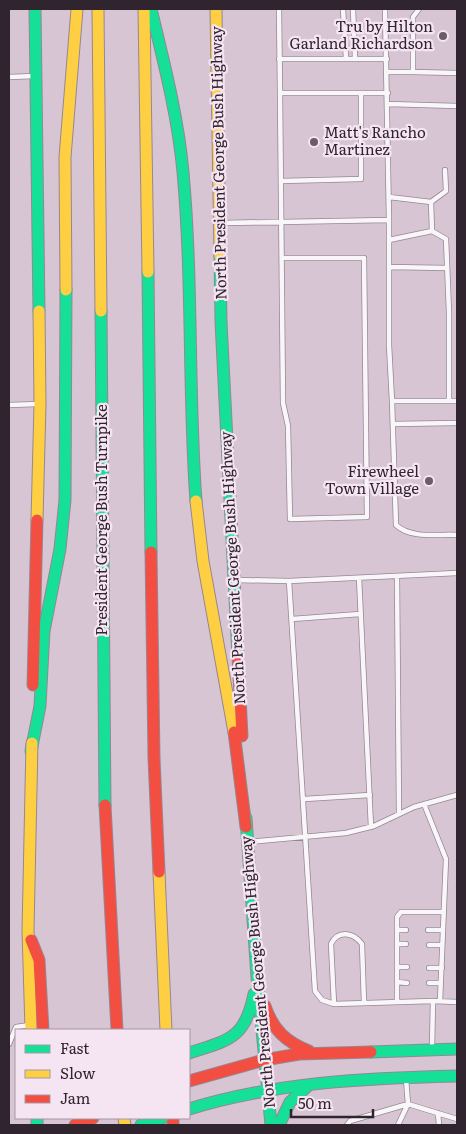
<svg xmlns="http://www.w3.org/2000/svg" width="466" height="1134" font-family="Literata,serif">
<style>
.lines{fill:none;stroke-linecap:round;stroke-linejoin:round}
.lane-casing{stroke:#958793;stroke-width:6}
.fast-casing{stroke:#958793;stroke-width:13}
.slow-casing{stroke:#958793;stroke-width:13}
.jam-casing{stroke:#958793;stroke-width:13}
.lane{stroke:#f9f6f9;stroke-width:4.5}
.fast{stroke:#16e098;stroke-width:11}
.slow{stroke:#ffcf43;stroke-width:11}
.jam{stroke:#f24e42;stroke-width:11}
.poi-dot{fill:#6a5c68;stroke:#f5e4f2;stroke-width:2}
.labels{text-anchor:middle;stroke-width:4.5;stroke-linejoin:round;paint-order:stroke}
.poi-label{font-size:15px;fill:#30242e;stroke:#f5e4f2;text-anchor:end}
.street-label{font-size:15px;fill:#30242e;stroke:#f5e4f2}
</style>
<rect width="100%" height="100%" fill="#d7c5d4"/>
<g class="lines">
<g class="lane-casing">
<path id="lane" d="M279,9l1,84
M343,9l3,49
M353,9l2,49
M279,59h108
M387,72h26v-55l6,-8
M413,72l44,1
M9,77l26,-1
M361,93h27
M388,104l69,2
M445,170l1,21 -15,11 1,29 14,8 3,73v89
M281,181l80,-2v-86h-81l3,310 5,23 2,93 77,-2 -3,-259h-82
M389,197l42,5
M389,220v125l3,56h65
M221,223l168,-3 -4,-211
M389,240l43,-9
M389,267l58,1
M392,401l4,124c15,14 42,9 61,10
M9,405l29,-1
M393,424l64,-1
M397,576l2,238
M359,578l12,249
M236,580l53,1
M292,619l68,-5
M304,799l66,-4
M424,804l22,55 -6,142
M249,842l97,-9 28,-7 40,-19 43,-12
M397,930h9
M428,930h15
M397,944h9
M429,945h13
M397,967h10
M429,968h13
M397,982l10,1
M429,983h12
M433,1001l-99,3 -12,-4 -7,-9 -26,-410 168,-8
M397,1002v-85l4,-5h43
M334,1004l-3,-60c7,-15 23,-11 31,0l2,59
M9,1044l7,-17 14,-2
M432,1048l1,-47 24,1
M406,1079l2,25 49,15
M438,1113l1,12
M347,1125l3,-4 58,-17
M398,1125l10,-21"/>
</g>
<g class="fast-casing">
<path id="fast" d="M35,9l4,302
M151,9c13,54 27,108 32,163 10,110 5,220 13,329
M220,256l1,66 17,335
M148,272l3,280
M101,311l4,494
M31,751l9,-45 4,-75 16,-82 5,-49 1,-210
M246,818l11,159 14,148
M371,1052l86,-3
M189,1053c40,-13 56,-14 65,-59
M189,1109c88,-27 177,-31 268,-33
M37,1118v7
M141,1125l21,-7
M279,1125l11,-23 19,-17"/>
</g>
<g class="slow-casing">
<path id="slow" d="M98,9l3,302
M144,9l4,263
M216,9l4,247
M66,290l-1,-133 12,-148
M196,501l7,60 31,171
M37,520l3,-116 -1,-93
M159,872l7,158
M31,1030l-3,-99 4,-188
M124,1118l1,7"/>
</g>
<g class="jam-casing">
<path id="jam" d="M151,552l3,206 5,114
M238,657l4,79
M33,685l4,-165
M234,732l12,95
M105,805l12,225
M31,940l8,20 4,70
M265,1006c8,24 21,36 44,45
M189,1081l75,-21 35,-6 72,-2
M173,1118v7
M75,1125l18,-7"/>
</g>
<use href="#lane" class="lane"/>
<use href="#fast" class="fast"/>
<use href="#slow" class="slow"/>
<use href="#jam" class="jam"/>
</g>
<g class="poi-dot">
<circle cx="443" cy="36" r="5"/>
<circle cx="314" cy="142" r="5"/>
<circle cx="429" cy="481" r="5"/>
</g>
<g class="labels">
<g class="poi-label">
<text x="433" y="32">Tru by Hilton<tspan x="433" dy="17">Garland Richardson</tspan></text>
<text x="324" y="138" text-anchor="start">Matt's Rancho<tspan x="324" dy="17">Martinez</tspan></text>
<text x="419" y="477">Firewheel<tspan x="419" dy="17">Town Village</tspan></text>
</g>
<g class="street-label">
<text transform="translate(219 163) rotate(-91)" y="5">North President George Bush Highway</text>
<text transform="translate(102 520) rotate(-90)" y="5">President George Bush Turnpike</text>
<text transform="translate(233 568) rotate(-93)" y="5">North President George Bush Highway</text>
<text transform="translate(258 972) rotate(-95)" y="5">North President George Bush Highway</text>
</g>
</g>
<rect width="466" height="1134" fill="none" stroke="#30242e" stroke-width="20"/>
<rect x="15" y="1029" width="175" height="90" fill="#f5e4f2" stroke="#a697a4"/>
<rect x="25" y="1045" width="25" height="8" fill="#16e098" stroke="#a697a4"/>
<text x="60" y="1054" font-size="15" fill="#30242e">Fast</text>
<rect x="25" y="1070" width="25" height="8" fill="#ffcf43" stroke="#a697a4"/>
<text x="60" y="1079" font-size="15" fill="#30242e">Slow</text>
<rect x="25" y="1095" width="25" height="8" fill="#f24e42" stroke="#a697a4"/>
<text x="60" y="1104" font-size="15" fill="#30242e">Jam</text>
<path d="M291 1109v8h82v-8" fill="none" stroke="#30242e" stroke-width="2.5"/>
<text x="298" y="1109" font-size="15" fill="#30242e" stroke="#f5e4f2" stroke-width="4" paint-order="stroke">50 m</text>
</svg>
